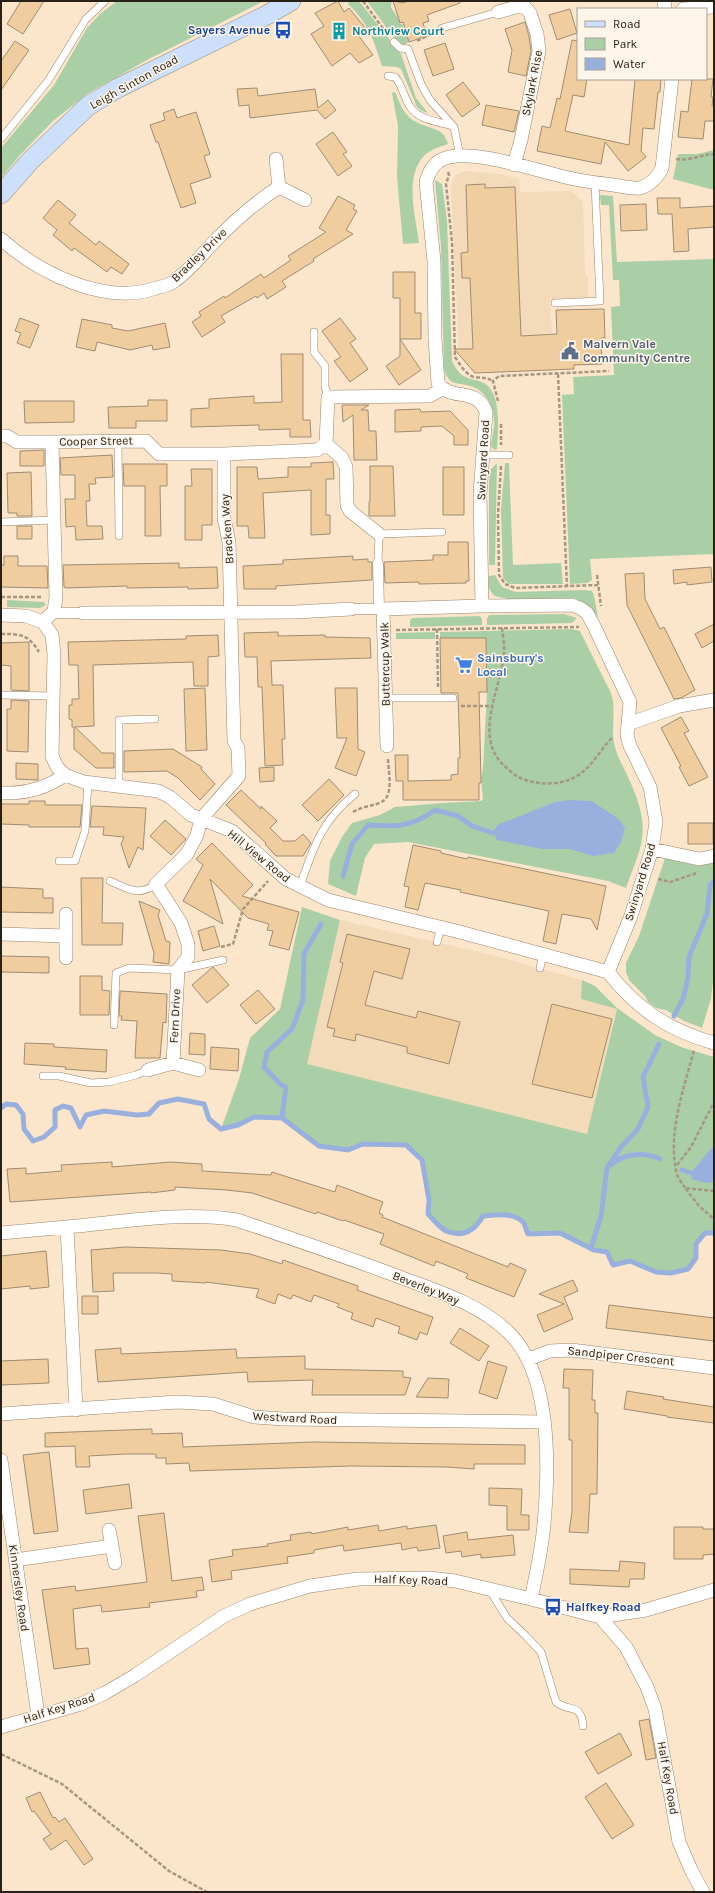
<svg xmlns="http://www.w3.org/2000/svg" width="715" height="1893" font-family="Karla,sans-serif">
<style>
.built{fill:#f3dab8}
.green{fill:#aacfa7}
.water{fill:#99b0df}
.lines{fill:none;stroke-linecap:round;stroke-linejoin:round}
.stream{stroke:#99b0df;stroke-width:5}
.building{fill:#f0cd9f;stroke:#9f8c73}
.service-casing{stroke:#97846b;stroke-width:8}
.pedestrian-casing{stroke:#97846b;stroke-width:11}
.minor-casing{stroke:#97846b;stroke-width:14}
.secondary-casing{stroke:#97846b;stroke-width:20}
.path{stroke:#a69783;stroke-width:2.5;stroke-dasharray:4 2;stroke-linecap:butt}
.service{stroke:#fff;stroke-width:7}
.pedestrian{stroke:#fff;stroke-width:10}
.minor{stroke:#fff;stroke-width:13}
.secondary{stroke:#cce0fb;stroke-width:19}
.labels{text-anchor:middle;stroke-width:3;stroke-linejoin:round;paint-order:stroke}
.transit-label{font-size:12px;font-weight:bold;fill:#164399;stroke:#fef5ea;text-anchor:end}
.culture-label{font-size:12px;font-weight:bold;fill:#0d838f;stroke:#fef5ea;text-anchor:start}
.street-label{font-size:12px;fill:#282117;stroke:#fef5ea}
.service-label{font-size:12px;font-weight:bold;fill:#4e5e75;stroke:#fef5ea;text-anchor:start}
.shop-label{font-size:12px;font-weight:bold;fill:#366cbe;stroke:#fef5ea;text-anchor:start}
</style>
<rect width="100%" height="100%" fill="#fbe6cb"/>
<path class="built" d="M466,171l33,3 20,5 1,13 51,-1 12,11 2,74h3v21l-38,2 2,34 -15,1 -2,2 1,35 -61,2 -16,-18 -8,-169 2,-7 6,-6z
M340,920l152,35 90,25 -1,19 36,9 -30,126 -281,-70z"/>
<path class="green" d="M117,1h147l-117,59 -60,34 -34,27 -33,34 -19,23v-30l53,-63 33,-57 13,-14z
M349,1h10l42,53 15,44 12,15 -6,-2 -5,-4 -16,-38 -4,-2 -15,-1c-8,-26 -14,-43 -34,-62z
M367,1h25c-3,8 1,8 4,14 2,2 3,6 4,9h2l7,18 -7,4 -7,-7z
M395,92c4,9 7,18 14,25 13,13 35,7 39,27 -9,3 -19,6 -25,13 -19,22 -7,60 -4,86l-16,1 -6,-67 1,-51 -6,-33z
M714,150v40l-41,-11 5,-25h19z
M435,180l7,4 5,37 5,140c11,25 26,14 37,26 12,14 9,45 8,62l-2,1 -3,-2 -1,-4c1,-8 4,-17 3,-25 0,-13 -10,-30 -24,-33 -14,-4 -21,0 -26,-17l-3,-122z
M600,195l13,1 4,66 97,-3v295l-124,5 2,21 -5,3 -17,1 -8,-189 12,-1 -1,-17 41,-2 -3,-68 9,-1 -1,-26h-6l-4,-75h-8z
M497,463l-2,102h-6v-84l2,-12z
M505,463h4l4,102 48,-2 2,21h-54l-6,-6 -2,-68z
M495,575l7,12 14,5 69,-2 7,1 2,5 4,21 -8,-10 -15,-9 -67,1 -13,-3c-7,-6 -7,-12 -6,-20z
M7,600l37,2 2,3 -6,3 -33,-1z
M564,614l13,4 -5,5 -85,2v-6l2,-4z
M480,616l2,3v6l-72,2v-6l2,-3z
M571,629l9,2 31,62c6,18 -1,36 4,54 4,14 12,26 17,39 19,45 10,59 -6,102l-18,-7 -200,-39 -34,2 -9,14 -9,38 -28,-12 2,-23 12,-24 10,-14 28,-8 15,-8 47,-4 39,-2 2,-2 -2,-20 2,-11 4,-76 -1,-54 -46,1v-7z
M435,632v7h-39v-6z
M665,858l33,8 16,-4v111l-3,26 -9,29 -18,-7 -18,-11 -10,-2 -8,-6 -3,-6 -16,-16 -3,-8v-9l13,-27z
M302,907l38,13 -33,144 280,70 30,-125 -36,-10 1,-19 13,6 22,22 38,27 26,12 33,10v176l-9,1 -9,10v14l-8,11 -17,4 -15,-1 -26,-11 -17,4 -6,-13 -11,-2 -34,-16h-34c-2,-4 -3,-10 -5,-12 -10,-10 -28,-7 -40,-6 -8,14 -20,22 -37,15 -6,-3 -13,-12 -18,-17l1,-14 -7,-40 -16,-15 -43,-1 -15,6 -29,-4 -37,-28 -28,-1 -13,6 -20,6 18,-50 11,-41 30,-29z"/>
<path class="water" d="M570,800l22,1 28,19 5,8 -4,14 -7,11 -21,3 -23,-7h-28l-45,-9 -4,-7 4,-8 58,-23z
M714,1145v37l-9,1 -13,-4 -1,-6 3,-4z"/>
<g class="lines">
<path class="stream" d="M343,876l9,-32 16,-19c28,2 44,2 67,-15l23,6 14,10 21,7
M674,1016l9,-17 5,-21 1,-21 18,-43 3,-29 4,-4
M1,1108l5,-4 10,1 7,9 1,15 9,12 11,-4 11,-10v-17l8,-4 8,2 9,19 6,-12 18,-4 33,4 12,-1 10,-11 19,-4 26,5 5,15 12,10 17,-4 16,-8 28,1 37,28 29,4 15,-6 43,1 16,15 7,40 -1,14c5,5 12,14 18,17 17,7 29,-1 37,-15 12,-1 30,-4 40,6 2,2 3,8 5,12l32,-1 34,17 13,2 6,13 17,-4 26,11 15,1 17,-4 8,-11v-14l9,-11h9
M282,1118l4,-31 -5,-2 -17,-18 3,-15 25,-23 11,-29 1,-46 17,-30
M612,1164c13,-11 33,-12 48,-5
M682,1170l9,3
M591,1248l10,-32 6,-48 14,-21 17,-18 10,-22 -5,-30 16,-33"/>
</g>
<path class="building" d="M21,1h23l-21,33 -16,-10z
M338,1l6,11 5,-4 17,21 -8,6 15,20 -14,8 -9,-10 -18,13 -21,-32 13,-8 -9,-13z
M393,1l10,2 5,-2h52v2l-33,12 2,6 -6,2 4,13 -18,6 -6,-20 -3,1z
M570,9l7,24 -20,7 -8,-25z
M525,22l4,14 2,15 -5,25 -18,-4 4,-22 -7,-21z
M572,40l6,1v38h9l-3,18 -11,-2 -8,36 64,14 6,-66h26l-1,13h-2l-4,37 -11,-1 -2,23 5,6 -18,14 -23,-29 -4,22 -64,-13 5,-25 8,2 7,-30 3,1z
M15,41l14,9 -28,40v-29z
M445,43l9,26 -21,7 -9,-26z
M692,79h21l-2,18h2l-1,9h2v15h-9l-2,18 -25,-2 3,-26 7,1z
M463,82l17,22 -18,13 -16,-22z
M257,88l1,8 57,-7 3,19 10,-8 8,10 -11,9 -8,-9 -67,8 -1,-13 -10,1 -2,-17z
M486,105l33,6 -5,21 -32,-7z
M174,109l3,9 19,-6 14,42 -6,2 7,21 -21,7 6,19 -15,5 -23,-66h-2l-6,-17 15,-5 -2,-7z
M333,132l14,20 -4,2 9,12 -14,10 -22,-32z
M485,184v4l30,-1 6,149 36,-2 -1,-24 48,-1 1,29h-4l1,26 -28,1v4l-99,4 -21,-24h19l-3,-71h-8l-1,-25 7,-1 -2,-67z
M338,196l17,9 -2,4 4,2 -11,19 7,4 -40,25 1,2 -32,20 4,6 -19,12 -3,-6 -7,5 -1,-2 -35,20 4,6 -23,15 -10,-15 9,-6 -2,-4 25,-16 1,2 36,-24 3,4 27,-18 -3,-4 38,-24 -7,-4z
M657,198h23v10l34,-2v21l-26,2 1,22 -15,1 -2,-38h-14z
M58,200l18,15 -7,8 27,22 3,-4 30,23 -7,10 -11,-7 -4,5 -33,-24 -2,3 -19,-16 4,-5 -14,-12z
M646,204l1,26 -26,1 -1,-26z
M393,272h22v41h6v26h-21l21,31 -22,15 -13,-19 14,-10v-58h-7z
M20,318l19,7 -9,23 -13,-5 4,-10 -6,-2z
M340,318l16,21 -6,4 18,26 -18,13 -16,-21 7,-4 -19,-26z
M82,319l30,6v3l16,3 37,-8 5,24 -17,3 -1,-5 -22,5 -33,-8 -2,9 -19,-4z
M281,354h22v66h7l1,17h-21v-8l-31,1v-5l-68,2v-18l18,-1v-9l45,-3v7l28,-1z
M148,400h19v21h-31v7h-27l-1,-21 40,-1z
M24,401h50v21l-49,1z
M342,405h27l-8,5h7l1,21h7l1,29h-23l-1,-45 -10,7z
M420,409l1,3 29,-1 18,19v15h-14v-9l-12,-10 -21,1v4l-26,1v-22z
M44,450v16h-24v-15z
M112,455l1,22 -18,1 1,6h-7l1,17h-4l1,25h15l1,13 -27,1 -1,-14 -9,1 -1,-28h10v-24h-14l-1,-17z
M333,462l1,17h-8v36h4v19l-19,1v-45l-48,3 2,45h-16l-1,-12h-11v-59h20l1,12 30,-2v-10h23v-4z
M123,464h44v22h-7l1,50h-16v-50h-21z
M370,466h23l2,50h-26v-14h1z
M443,467h21v48h-21z
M191,469h21v56h-10v15h-17v-54h7z
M31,472l1,44h-15v-3h-9l-1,-40z
M17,526h15v13h-15z
M448,542h20l1,39h-3v2l-47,1v-2l-34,1 -1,-21 49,-2v-5h15z
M4,556h14v10h29l1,22 -47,-1v-22h3z
M353,556v4l15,-1v3h4v18l-96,6v3h-32l-1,-23 40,-2v-4z
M179,563v5l38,-1 1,21 -30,1v-2l-61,1v-2l-61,2 -2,-1 -1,-22z
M711,567l1,15 -25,3v-3l-13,2 -1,-14z
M644,573l1,26 15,30 4,-2 31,63 -14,8 -7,1 -47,-94 -2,-31z
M714,624v17l-12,7 -7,-14z
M278,632v4l47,-1v2l45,1 1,20 -100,3 1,24h11l2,54h-3l1,26 -18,1 -3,-79h-4l-1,-30h-12l-1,-24z
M218,635l1,21 -11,1v29h-14l-1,-24 -100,3 1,61 -19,1 27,26h12v15h-18l-22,-19v-22h-2v-7l-3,-1v-14h3v-6h7l-1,-34h-9l-1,-23 118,-3v-3z
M440,638h46l1,54h-8l2,91h-2v17h-76v-19h-7l-1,-26h13v26l43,-1v-5l7,-1v-16h2l-2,-65h-17z
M29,642v49l-18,-1v-24l-10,-1v-22z
M205,688l2,62 -21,1 -2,-62z
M335,688h22l1,61 7,3 -9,24 -21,-8 12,-30h-10z
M11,700l18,1 -1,51 -21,-1v-42h4z
M681,717l8,14 -5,2 24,44 -19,9 -10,-19 2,-1 -20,-38z
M173,749l29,18 -1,2 14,15 -15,16 -22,-22 -11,-7 -43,1v-21z
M16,763l22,1v16l-22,-1z
M274,767v14l-14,1 -1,-14z
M329,779l15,16 -26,26 -16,-16z
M241,790l20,19v-3l16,15 -7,7 13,13h12l8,-7 8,9 -8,13h-27l-11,-12 1,-1 -40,-38z
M29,801h16v4h37l-2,22h-51v-2l-28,-1v-20h28z
M92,806l54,2 -3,42 -5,-3 -9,21 -8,-24 3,-7 -21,-2 1,-8h-14z
M165,820l21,19 -15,16 -21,-19z
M688,823h25v21h-25z
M212,843l41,42 -11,11 57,16 -10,38 -20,-5 4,-14 -6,-1 2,-6 -21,-6 -38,-39 13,45 -40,-23 20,-36 -7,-6z
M413,845l28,6v2l26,6 1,-2 138,29 -9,44 -6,-11 -29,-5 -6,30 -13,-3 6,-30 -89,-19 1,-2 -36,-7 -7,27 -13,-3 4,-20 -5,-1z
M81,878h22l-1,45h21l-1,22h-40z
M1,887l42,2v9h10v15l-52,-1z
M139,901l21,9 -2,5 8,26 4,1 -1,22 -16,-2 1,-9z
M214,926l6,20 -17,5 -5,-20z
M347,934l63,15 -8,30 -28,-8 -9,34 51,13 2,-7 42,11 -11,42 -42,-11v-6l-51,-13 -1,7 -22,-5 2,-7 -8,-2 16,-64 -3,-1z
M1,956l48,1v16l-48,-1z
M213,967l16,18 -22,18 -15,-18z
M80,976h22v14l8,1 -1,24h-29z
M258,990l17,19 -19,15 -16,-19z
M120,991l47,3 -1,29 -3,-1 -3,36h-25l2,-37 -16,-1 1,-4h-3z
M552,1004l60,15 -20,79 -60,-14z
M190,1033l15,1v21l-16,-1z
M25,1043l29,1v3l53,3 -1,22 -41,-3 1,-2 -42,-3z
M211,1047l28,2 -1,22 -28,-2z
M112,1162v5l58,-5 32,2v7l69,4 1,-3 63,20 2,-7 46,17 -4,11 4,2 -1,2 126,50 2,-4 16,7 -12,27 -48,-19 2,-4 -32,-13 -2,5 -54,-22 4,-10 -40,-14 -1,1 -26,-9 -1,2 -64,-21 -25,-3 -52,-3v3l-24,3v-1l-141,10 -3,-33 19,-1v6l36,-3 -1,-6z
M125,1247l96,3 29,4 32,10 1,-4 75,26 -1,4 76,27 -6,18 -7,-3 -3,8 -19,-7 2,-6 -24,-9 -3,9 -22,-8 2,-6 -16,-6 2,-3 -25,-9 -3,7 -18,-7 -2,4 -13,-5 -3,10 -19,-7 3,-8 -53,-7v1l-34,-2v-7l-16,-1h-43l1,18 -21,1 -2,-42z
M46,1251l3,36 -19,2v-3l-29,3v-33z
M573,1280l5,11 -14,6 9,22 -29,13 -7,-17 27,-11 -25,-10z
M82,1296h16v18h-16z
M609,1305l105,13v23l-108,-13z
M460,1328l29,18 -10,15 -29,-18z
M121,1348v6l115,-5 1,9 68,-2v13l98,2v6l8,1 -6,17h-93l1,-15 -65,2 -1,-10 -149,10 -3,-32z
M48,1359l1,24 -48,2v-24z
M488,1361l19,6 -10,32 -18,-6z
M564,1369l29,1 -1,30h3v13h3l-1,81h-7l-2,39 -19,-1 3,-20v-72h-3v-52h-6z
M428,1378l21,1 -1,19 -32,-1z
M627,1391l37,6 -1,2 51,8v16l-47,-6v-1l-43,-7z
M152,1429v5l30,-1 1,14 130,-5 212,3v19h-51v5l-27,-2 -96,-1 -161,5 -1,-8 -23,1v-6h-10v-4h-31l-36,2 1,11h-14l-1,-21 -30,1v-14z
M49,1452l9,79 -24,3 -11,-79z
M129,1484l3,24 -46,6 -3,-24z
M489,1488l33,1 -1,26h8v15h-22v-24l-18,-1z
M164,1513l8,68 30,-4 2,13 -8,1 1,6 -48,6 1,4 -48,5 -1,-7 -28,4 3,40 12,-1 2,16 -36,5 -12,-79 33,-4 1,5 71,-9 -9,-66z
M378,1525l1,6 28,-5v3l29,-4 4,23 -22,3 -1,-4 -15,3 -1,-7 -57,8 -1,-6 -29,5v3l-27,4 1,6 -57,8 1,8 -20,3 -3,-22 24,-4 -1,-6 36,-4 -1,-2 24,-4 -1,-5 21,-3 1,2 36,-7v3z
M674,1527h29v2h11v25l-11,1v4h-29z
M467,1532l1,8 45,-5 2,20 -34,3v-4l-19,3 -1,-6 -15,2 -3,-17z
M620,1561l25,2 -1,16h-14l-1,8 -59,-3v-15l49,2z
M649,1719l7,39 -10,2 -7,-39z
M620,1733l12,22 -34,19 -13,-22z
M606,1783l28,42 -22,14 -27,-42z
M40,1792l13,26 2,-1 4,5 6,-4 28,41 -9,6 -18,-25 -15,10 -8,-11 8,-5 -17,-23 -2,1 -6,-14z"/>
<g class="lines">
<g class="service-casing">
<path id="service" d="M442,28l56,-16
M394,42l6,6 8,1 13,35 9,16 24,27 6,29
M388,76l7,1c8,9 9,22 16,31 10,13 27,13 41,18
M1,139l47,-58 38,-62 19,-18
M555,303l45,-2 -5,-118
M314,332v20l11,14v21l3,10
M118,441l1,95
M483,455h26
M1,522l53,-2
M378,563l1,-29 63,-2
M1,695l52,1
M386,698h67
M119,785v-65l36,-1
M59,861h16l10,-30 3,-49
M110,881c19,8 28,16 46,3
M300,886c13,-38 22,-66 55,-92
M437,942l4,-15
M540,968l3,-14
M114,1025l2,-52 13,-5 49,2 45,-10
M43,1076h16l32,7 18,-1 27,-7 12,-5
M489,1589l18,29 19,18 15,16 15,50c14,11 25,0 27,24"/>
</g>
<g class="pedestrian-casing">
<path id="pedestrian" d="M378,563l1,46
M351,609h32
M51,613h32"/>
</g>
<g class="minor-casing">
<path id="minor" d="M664,1l1,8
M683,9l31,-2
M498,12l25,-7 7,8 7,21 2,17 -18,89 -7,25
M279,187l26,13
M1,239c38,34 104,67 155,49 5,-1 13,-3 17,-6 15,-10 27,-25 39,-38 21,-22 42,-41 67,-57l-3,-28
M1,436h6l10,6h35
M326,444l2,-47 102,-1 12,-7
M326,444l16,14 4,9 1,38 3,6 29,23
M83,613l212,-1 56,-3
M1,615l25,1 17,6 9,13 2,19 -2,102 5,11 8,8 19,7 74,9 12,6 21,18 41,16 54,48 42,21 128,31 152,41
M43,622l11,-11 2,-14 -4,-155 94,-1 13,13h65
M628,724l51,-18 35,-6
M387,746l-4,-137 99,-3
M1,793c24,1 44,-4 64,-18
M652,849l47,10 15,-3
M1,934l65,2v22
M66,936v-22
M608,972l23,-56 21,-67 4,-27 -6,-35 -20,-41 -3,-11 3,-33 -36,-76 -7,-13 -7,-5 -8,-3 -90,1 -2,-112 6,-82c-9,-26 -35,-10 -48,-29l-3,-44 -1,-78 -8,-79c3,-10 7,-19 17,-23 26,-12 94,12 122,18 16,4 32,6 48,8 8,1 19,4 27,3 10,-3 18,-11 22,-20l10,-89
M608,972c29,37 60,58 106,71
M148,1070l25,-7
M199,1070l-26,-7 5,-93 10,-13v-13l-7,-21 -25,-39 31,-30 10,-19 4,-16 38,-43 -1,-28 -4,-7 -5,-199 -5,-24v-64l93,-4 9,-6
M67,1227c56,-5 114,-16 170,-7 56,19 113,38 168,59 35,13 75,26 102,52 45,41 42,137 37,193 -2,25 -8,51 -13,75
M1,1233l66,-6 9,183
M529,1359l21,-8 21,-1 143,18
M1,1414l176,-12 36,2 41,13 30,2 260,3
M1,1460l37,255
M112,1546l3,17
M15,1560l97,-14 -3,-16
M600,1617l46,-7 68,-20
M1,1727l80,-23 24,-11 29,-17 90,-60 26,-12 60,-18 48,-7 72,-1 25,3 76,18 69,18 26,30 21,40 8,22 24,133 13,30 11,20"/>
</g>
<g class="secondary-casing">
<path id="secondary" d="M1,194l29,-33 58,-55 30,-18 149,-73 24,-14"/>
</g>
<path class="path" d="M363,1l24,33
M417,41l16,-8
M676,159c14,2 24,-4 38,-5
M448,172l1,3 -3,9 6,58 3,115c4,6 11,18 19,20 7,1 12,0 19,4
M558,374l9,213
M498,401l-5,-20 6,-5 110,-5
M501,424v21
M501,466l-3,49 1,60 6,9 10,4 83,-3
M597,575l4,31
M1,597h41
M502,628c1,8 3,19 2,27 -4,37 -33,85 4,114 4,4 9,8 15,10 22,8 48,6 65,-12 9,-9 15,-21 25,-30
M437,629l1,58
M396,630l183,-3
M1,634c20,0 27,0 38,18
M461,706h31
M353,812c9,-6 23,-6 30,-11 11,-7 5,-31 5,-43
M658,879l12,3 27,-9
M221,947l12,-3 10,-35 25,-28
M677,1165l14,-18 23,-45
M685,1188c-3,-5 -8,-11 -9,-17 -8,-41 8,-82 18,-121
M714,1191l-29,-3 14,18 15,13
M1,1754l61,30 107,87 38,21"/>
<use href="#service" class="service"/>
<use href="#pedestrian" class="pedestrian"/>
<use href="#minor" class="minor"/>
<use href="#secondary" class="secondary"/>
</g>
<defs>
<g id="bus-bare" transform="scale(1.38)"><path d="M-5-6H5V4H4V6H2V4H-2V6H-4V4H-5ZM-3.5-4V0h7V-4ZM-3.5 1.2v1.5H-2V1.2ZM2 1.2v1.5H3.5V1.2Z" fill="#1a4fb4" stroke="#fef5ea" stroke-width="2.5" paint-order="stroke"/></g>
<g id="building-bare" transform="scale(1.38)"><path d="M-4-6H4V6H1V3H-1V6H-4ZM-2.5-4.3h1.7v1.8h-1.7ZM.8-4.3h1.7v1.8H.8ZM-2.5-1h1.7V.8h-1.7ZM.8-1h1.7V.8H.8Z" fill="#0f9aa8" stroke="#fef5ea" stroke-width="2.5" paint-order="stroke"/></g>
<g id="civic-bare" transform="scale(1.38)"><path d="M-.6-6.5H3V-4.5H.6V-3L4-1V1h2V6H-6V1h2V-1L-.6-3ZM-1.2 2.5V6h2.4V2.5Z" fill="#5c6f8a" stroke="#fef5ea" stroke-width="2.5" paint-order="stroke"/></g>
<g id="supermarket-bare" transform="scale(1.38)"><path d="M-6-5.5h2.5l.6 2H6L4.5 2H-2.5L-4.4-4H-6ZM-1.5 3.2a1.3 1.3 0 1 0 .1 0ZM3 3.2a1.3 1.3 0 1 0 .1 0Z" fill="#3f7fe0" stroke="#fef5ea" stroke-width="2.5" paint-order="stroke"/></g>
</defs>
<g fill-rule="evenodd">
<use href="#bus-bare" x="283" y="30"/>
<use href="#building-bare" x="339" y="31"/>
<use href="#civic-bare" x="570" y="351"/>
<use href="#supermarket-bare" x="464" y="665"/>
<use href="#bus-bare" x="553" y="1607"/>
</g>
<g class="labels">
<g class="transit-label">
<text x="270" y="34">Sayers Avenue</text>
<text x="566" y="1611" text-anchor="start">Halfkey Road</text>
</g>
<g class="culture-label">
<text x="352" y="35">Northview Court</text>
</g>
<g class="street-label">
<text transform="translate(134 82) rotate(-29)" y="4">Leigh Sinton Road</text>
<text transform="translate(532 83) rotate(-79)" y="4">Skylark Rise</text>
<text transform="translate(199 255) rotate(-44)" y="4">Bradley Drive</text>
<text transform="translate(96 441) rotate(-1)" y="4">Cooper Street</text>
<text transform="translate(483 460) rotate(-87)" y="4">Swinyard Road</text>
<text transform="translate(227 529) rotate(-94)" y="4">Bracken Way</text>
<text transform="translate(385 664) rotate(-91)" y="4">Buttercup Walk</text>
<text transform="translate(259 856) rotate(39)" y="4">Hill View Road</text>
<text transform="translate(640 882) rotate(-73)" y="4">Swinyard Road</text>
<text transform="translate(175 1016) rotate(-87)" y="4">Fern Drive</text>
<text transform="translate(426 1288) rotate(22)" y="4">Beverley Way</text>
<text transform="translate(621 1356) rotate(6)" y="4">Sandpiper Crescent</text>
<text transform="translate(295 1418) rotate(3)" y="4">Westward Road</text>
<text transform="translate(411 1580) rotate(2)" y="4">Half Key Road</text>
<text transform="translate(19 1588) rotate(82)" y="4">Kinnersley Road</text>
<text transform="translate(59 1708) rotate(-18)" y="4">Half Key Road</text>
<text transform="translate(668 1778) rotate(80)" y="4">Half Key Road</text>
</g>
<g class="service-label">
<text x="583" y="348">Malvern Vale<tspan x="583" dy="14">Community Centre</tspan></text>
</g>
<g class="shop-label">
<text x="477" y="662">Sainsbury's<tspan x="477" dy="14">Local</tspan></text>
</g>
</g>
<rect width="715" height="1893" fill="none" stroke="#282117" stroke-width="4"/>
<rect x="577" y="8" width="130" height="72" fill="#fef5ea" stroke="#a8a096"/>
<rect x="585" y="21" width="20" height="6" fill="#cce0fb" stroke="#a8a096"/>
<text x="613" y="28" font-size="12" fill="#282117">Road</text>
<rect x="585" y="38" width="20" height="12" fill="#aacfa7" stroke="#a8a096"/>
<text x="613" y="48" font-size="12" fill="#282117">Park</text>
<rect x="585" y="58" width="20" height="12" fill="#99b0df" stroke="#a8a096"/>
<text x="613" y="68" font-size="12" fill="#282117">Water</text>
</svg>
